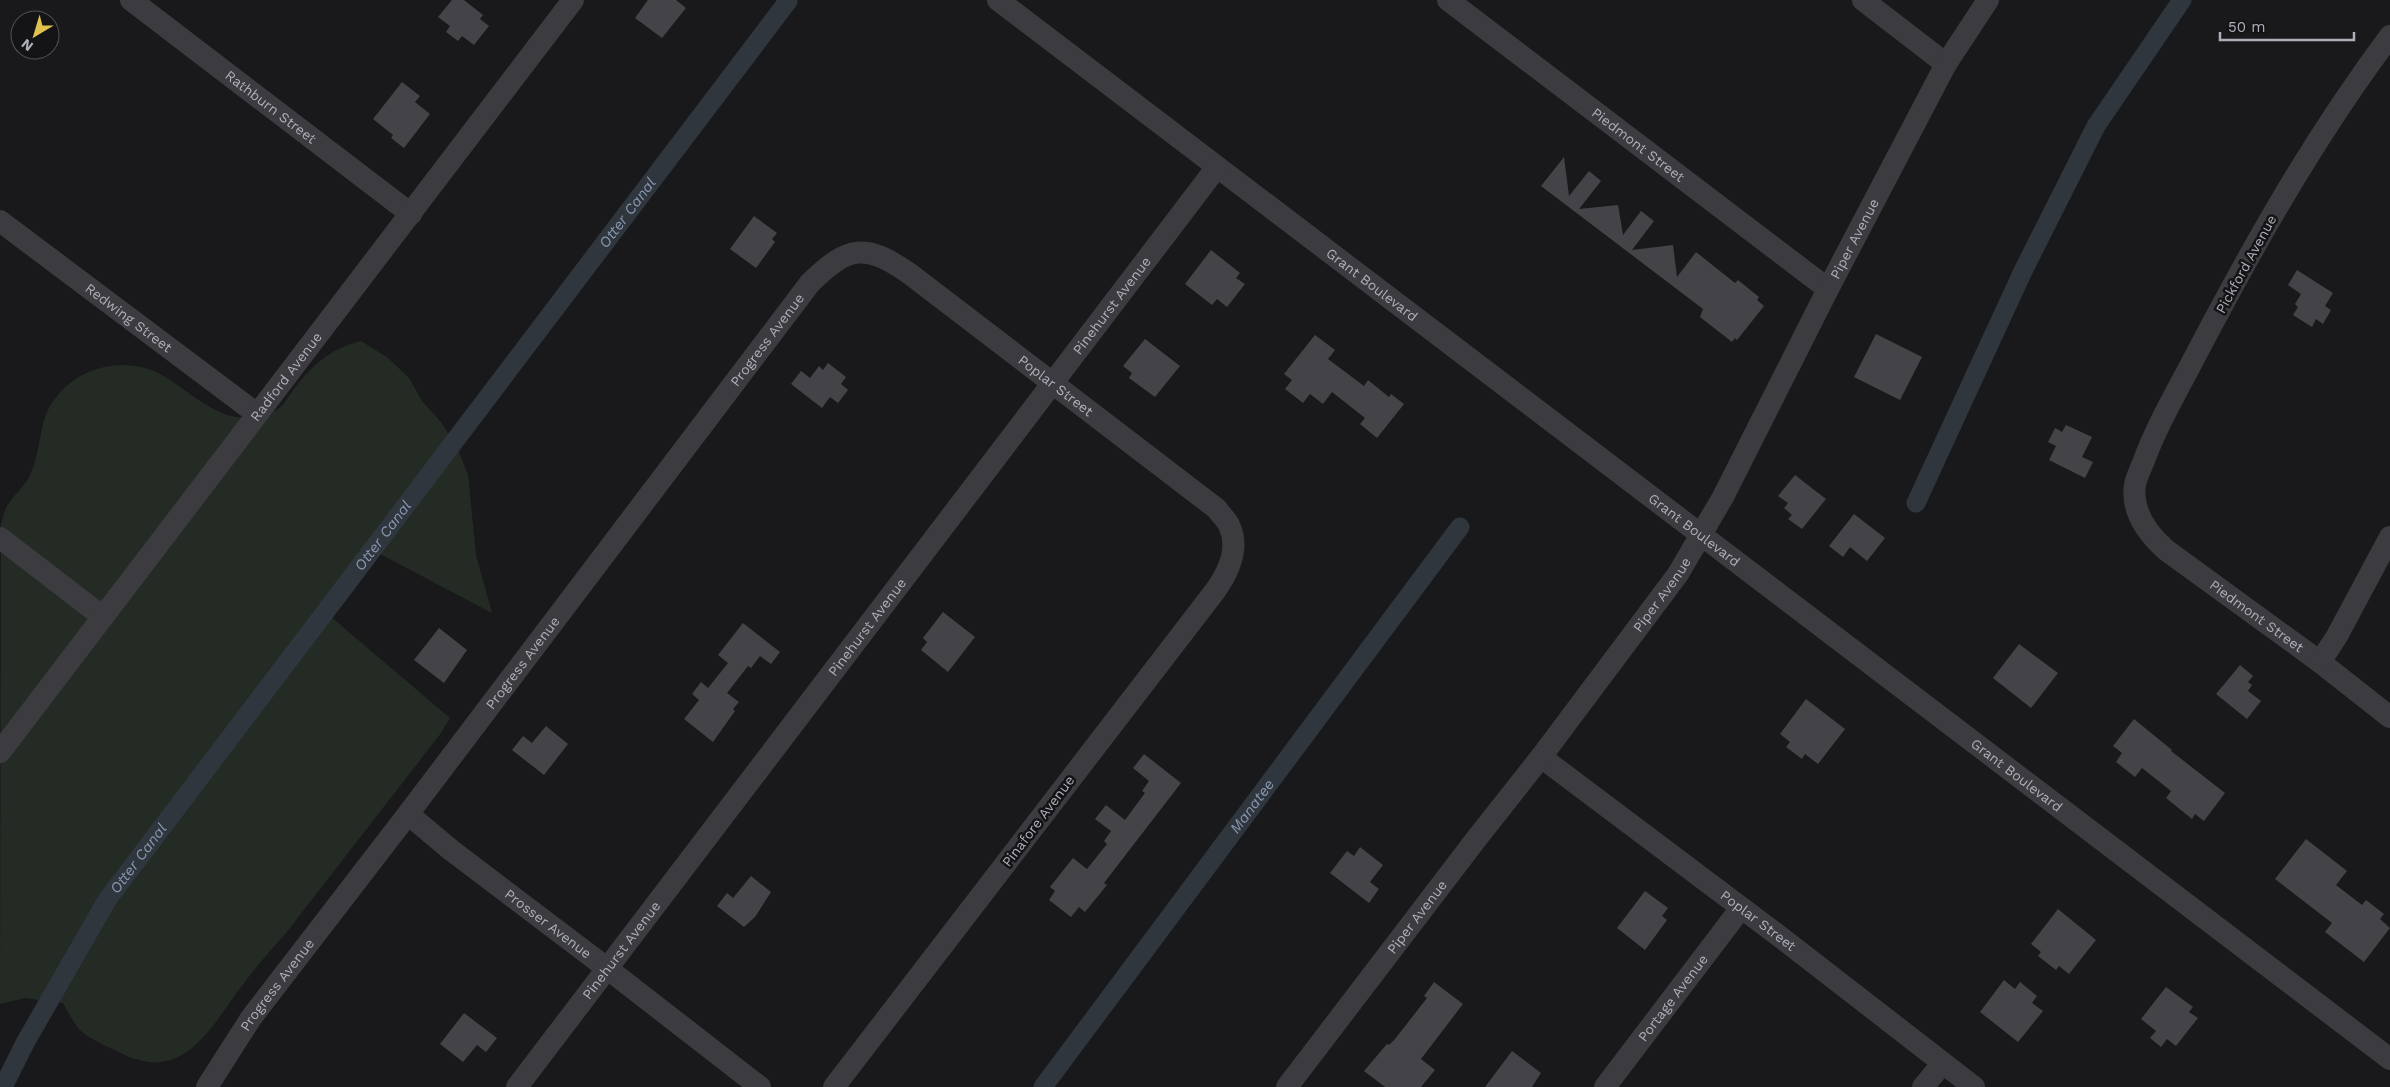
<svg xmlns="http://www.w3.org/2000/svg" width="2390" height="1087" font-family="'Work Sans',sans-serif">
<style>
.green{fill:#242b25}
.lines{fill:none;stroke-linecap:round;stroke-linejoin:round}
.canal{stroke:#30363e;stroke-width:19}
.building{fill:#444448}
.minor{stroke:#3b3b40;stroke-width:22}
.labels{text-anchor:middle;stroke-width:5;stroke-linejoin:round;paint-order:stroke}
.street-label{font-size:14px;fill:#adafb9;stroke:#141416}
.water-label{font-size:15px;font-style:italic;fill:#8898b0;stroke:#141416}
</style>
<rect width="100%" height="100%" fill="#19191b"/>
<path class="green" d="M361,341l27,17 21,20 13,23 19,21 16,25 11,28 8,80 16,58 -112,-59 -50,62 120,102 -9,15 -155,200c-19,21 -37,42 -53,65 -30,43 -57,84 -114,54 -12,-6 -31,-13 -40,-23 -6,-7 -11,-17 -16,-26l-38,-5 -25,6 1,-480c2,-5 3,-13 6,-18 7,-12 19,-20 24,-33 9,-20 8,-44 17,-63 21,-42 77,-58 117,-33 26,15 55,46 88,40 6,-1 19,-4 25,-8 7,-5 13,-17 19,-24 19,-23 34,-36 64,-44z"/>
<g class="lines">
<g class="canal">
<path d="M1916,503l107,-232 73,-145 86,-126"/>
<path id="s1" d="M3,1087l22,-44 82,-143 681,-899"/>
<path id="s2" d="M1043,1087l417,-560"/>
</g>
</g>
<path class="building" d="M452,0h12l19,15 -3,4 9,7 -15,19 -12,-9 -4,5 -12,-9 4,-6 -12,-9z
M648,0h28l10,8 -24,30 -27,-20z
M402,82l18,14 -5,6 15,12 -26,34 -13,-10 2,-3 -20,-16z
M1564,157l5,39 20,-25 12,10 -22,28 39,-4 5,30 18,-24 13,10 -22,29 41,-5 4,32 19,-25 39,31 3,-3 21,17 -2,3 7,6 -27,34 -2,-2 -3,4 -32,-25 3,-8 -162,-123z
M754,216l23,17 -5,6 3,3 -19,26 -26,-19z
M1211,250l29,23 -4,5 9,6 -18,23 -10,-8 -5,6 -27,-21z
M2297,270l36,23 -8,13 6,4 -8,14 -7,-5 -4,8 -19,-12 5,-8 -3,-3 6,-10 -13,-9z
M1876,334l46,23 -22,43 -46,-23z
M1315,335l20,15 -7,9 36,27 4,-6 21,17 2,-3 13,10 -27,34 -17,-14 5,-6 -33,-26 -9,12 -13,-10 -7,9 -18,-14 7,-9 -8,-6z
M1145,339l35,27 -25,31 -26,-19 3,-5 -9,-7z
M828,363l18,14 -5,7 7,6 -10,13 -8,-6 -8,11 -31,-24 10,-13 9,7 9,-12 4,4z
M2066,425l26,12 -10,20 11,5 -8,16 -36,-18 7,-14 -8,-4 7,-14 7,4z
M1795,475l31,24 -24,30 -14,-10 4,-4 -8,-7 4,-5 -10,-7z
M1854,514l31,24 -18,23 -17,-14 -7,10 -14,-11z
M943,612l32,25 -27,35 -27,-22 6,-8 -4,-4z
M743,623l37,29 -9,12 -11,-8 -9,12 -3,-2 -21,27 12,9 -6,7 2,2 -22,31 -29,-23 15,-19 -7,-6 9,-12 7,6 20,-25 -10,-8z
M439,628l28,22 -23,33 -30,-23z
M2019,644l39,29 -27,35 -38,-30z
M2240,665l13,11 -5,6 4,3 -4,6 13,10 -14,18 -31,-25z
M1806,699l39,30 -27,35 -13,-10 -3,5 -16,-12 4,-5 -10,-8z
M2134,719l38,31 -1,1 54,42 -21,28 -9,-7 -3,5 -26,-21 5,-7 -29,-23 -7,9 -19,-15 6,-9 -9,-7z
M546,726l22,18 -24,31 -32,-25 11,-14 9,7z
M1144,754l37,29 -77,100 3,2 -22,27 -6,-5 -8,10 -22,-17 6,-9 -5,-4 23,-29 14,11 20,-25 -3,-3 7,-10 -16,-12 11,-14 19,15 20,-27 -3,-2 7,-10 -16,-13z
M2306,839l41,32 -11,14 26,20 4,-5 18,14 -4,5 10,9 -26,34 -39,-30 7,-9 -57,-44z
M1360,847l23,18 -13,17 9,7 -10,14 -39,-30 17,-22 7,5z
M751,876l20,16 -16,25 -11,10 -27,-21 10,-13 6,5z
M1645,891l23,17 -6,8 5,4 -22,30 -28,-22z
M2058,909l38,31 -27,34 -10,-8 -3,4 -18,-14 3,-4 -10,-8z
M2004,980l11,9 5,-7 17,14 -5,7 11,8 -25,31 -38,-30z
M1434,982l29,22 -42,55 14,11 -14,17h-36l-21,-16 23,-27 2,1 6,-6 32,-41 -3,-2z
M2166,987l27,20 -4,5 9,6 -22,28 -9,-7 -6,8 -11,-9 6,-7 -15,-12z
M464,1013l33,25 -11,14 -9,-7 -14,17 -23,-18z
M1512,1051l29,22 -9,14h-47z"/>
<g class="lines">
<g class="minor">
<path id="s3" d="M131,0l280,214"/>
<path id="s4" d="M998,0l1392,1059"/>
<path id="s5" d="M1448,0l380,289"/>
<path d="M1863,0l83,64"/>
<path id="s6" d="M2390,36c-78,104 -141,217 -201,332 -17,32 -34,62 -46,95 -3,7 -7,15 -8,22 -4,26 12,48 31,65l154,112 70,55"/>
<path id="s7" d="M0,221l257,193"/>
<path d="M0,538l103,79"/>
<path d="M2320,662l17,-26 53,-99"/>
<path id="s8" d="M0,752l573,-752"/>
<path id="s9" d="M1541,757l242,182 191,148"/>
<path id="s10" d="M408,814l43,36 157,119 152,118"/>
<path id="s11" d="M207,1087l44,-69 157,-204 402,-531c39,-38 55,-40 100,-9l307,235c3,5 9,10 12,16 11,23 -1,48 -14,66l-381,496"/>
<path id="s12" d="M517,1087l700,-920"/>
<path id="s13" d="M1287,1087l190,-249 64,-81 137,-183 45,-77 105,-208 118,-225 42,-64"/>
<path id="s14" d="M1605,1087l136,-179"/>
<path d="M1923,1087l19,-23"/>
</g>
</g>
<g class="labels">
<g class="street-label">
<text dy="5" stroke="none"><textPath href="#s3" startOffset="176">Rathburn Street</textPath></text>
<text dy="5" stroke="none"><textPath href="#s5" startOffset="239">Piedmont Street</textPath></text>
<text dy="5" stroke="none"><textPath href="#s13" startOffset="1024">Piper Avenue</textPath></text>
<text transform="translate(2246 264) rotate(-61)" y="5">Pickford Avenue</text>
<text dy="5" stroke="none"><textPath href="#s4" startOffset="470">Grant Boulevard</textPath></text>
<text dy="5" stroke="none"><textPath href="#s12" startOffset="982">Pinehurst Avenue</textPath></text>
<text dy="5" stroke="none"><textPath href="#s7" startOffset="161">Redwing Street</textPath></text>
<text dy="5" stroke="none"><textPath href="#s11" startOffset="934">Progress Avenue</textPath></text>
<text dy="5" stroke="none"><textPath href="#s8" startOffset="472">Radford Avenue</textPath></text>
<text dy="5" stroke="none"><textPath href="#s11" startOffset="1304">Poplar Street</textPath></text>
<text dy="5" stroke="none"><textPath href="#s4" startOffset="875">Grant Boulevard</textPath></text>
<text dy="5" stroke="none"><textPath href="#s13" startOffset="619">Piper Avenue</textPath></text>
<text dy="5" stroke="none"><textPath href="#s6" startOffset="705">Piedmont Street</textPath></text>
<text dy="5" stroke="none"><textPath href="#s12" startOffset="578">Pinehurst Avenue</textPath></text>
<text dy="5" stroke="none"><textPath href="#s11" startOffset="529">Progress Avenue</textPath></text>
<text dy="5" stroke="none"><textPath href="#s4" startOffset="1280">Grant Boulevard</textPath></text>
<text transform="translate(1038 821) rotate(-53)" y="5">Pinafore Avenue</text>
<text dy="5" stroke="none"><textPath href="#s13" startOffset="214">Piper Avenue</textPath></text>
<text dy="5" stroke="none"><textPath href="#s9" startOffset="272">Poplar Street</textPath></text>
<text dy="5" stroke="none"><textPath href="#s10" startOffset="178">Prosser Avenue</textPath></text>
<text dy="5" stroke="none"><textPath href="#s12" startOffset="172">Pinehurst Avenue</textPath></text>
<text dy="5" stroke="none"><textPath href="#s11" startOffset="124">Progress Avenue</textPath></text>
<text dy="5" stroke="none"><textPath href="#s14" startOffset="112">Portage Avenue</textPath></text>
</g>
<g class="water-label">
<text dy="5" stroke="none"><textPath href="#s1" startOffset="1076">Otter Canal</textPath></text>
<text dy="5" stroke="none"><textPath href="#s1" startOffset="671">Otter Canal</textPath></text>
<text dy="5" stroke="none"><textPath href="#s2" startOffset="350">Manatee</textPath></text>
<text dy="5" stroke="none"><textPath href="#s1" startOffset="266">Otter Canal</textPath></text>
</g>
</g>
<g transform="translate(35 35) rotate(218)"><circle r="24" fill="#141416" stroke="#515257"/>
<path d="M0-4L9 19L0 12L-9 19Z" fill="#e1c24c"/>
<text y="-8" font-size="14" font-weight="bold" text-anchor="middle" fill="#adafb9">N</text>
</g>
<path d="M2220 32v8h134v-8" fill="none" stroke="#adafb9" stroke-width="2.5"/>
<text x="2228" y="32" font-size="15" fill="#adafb9" stroke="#141416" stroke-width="4" paint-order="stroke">50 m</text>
</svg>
